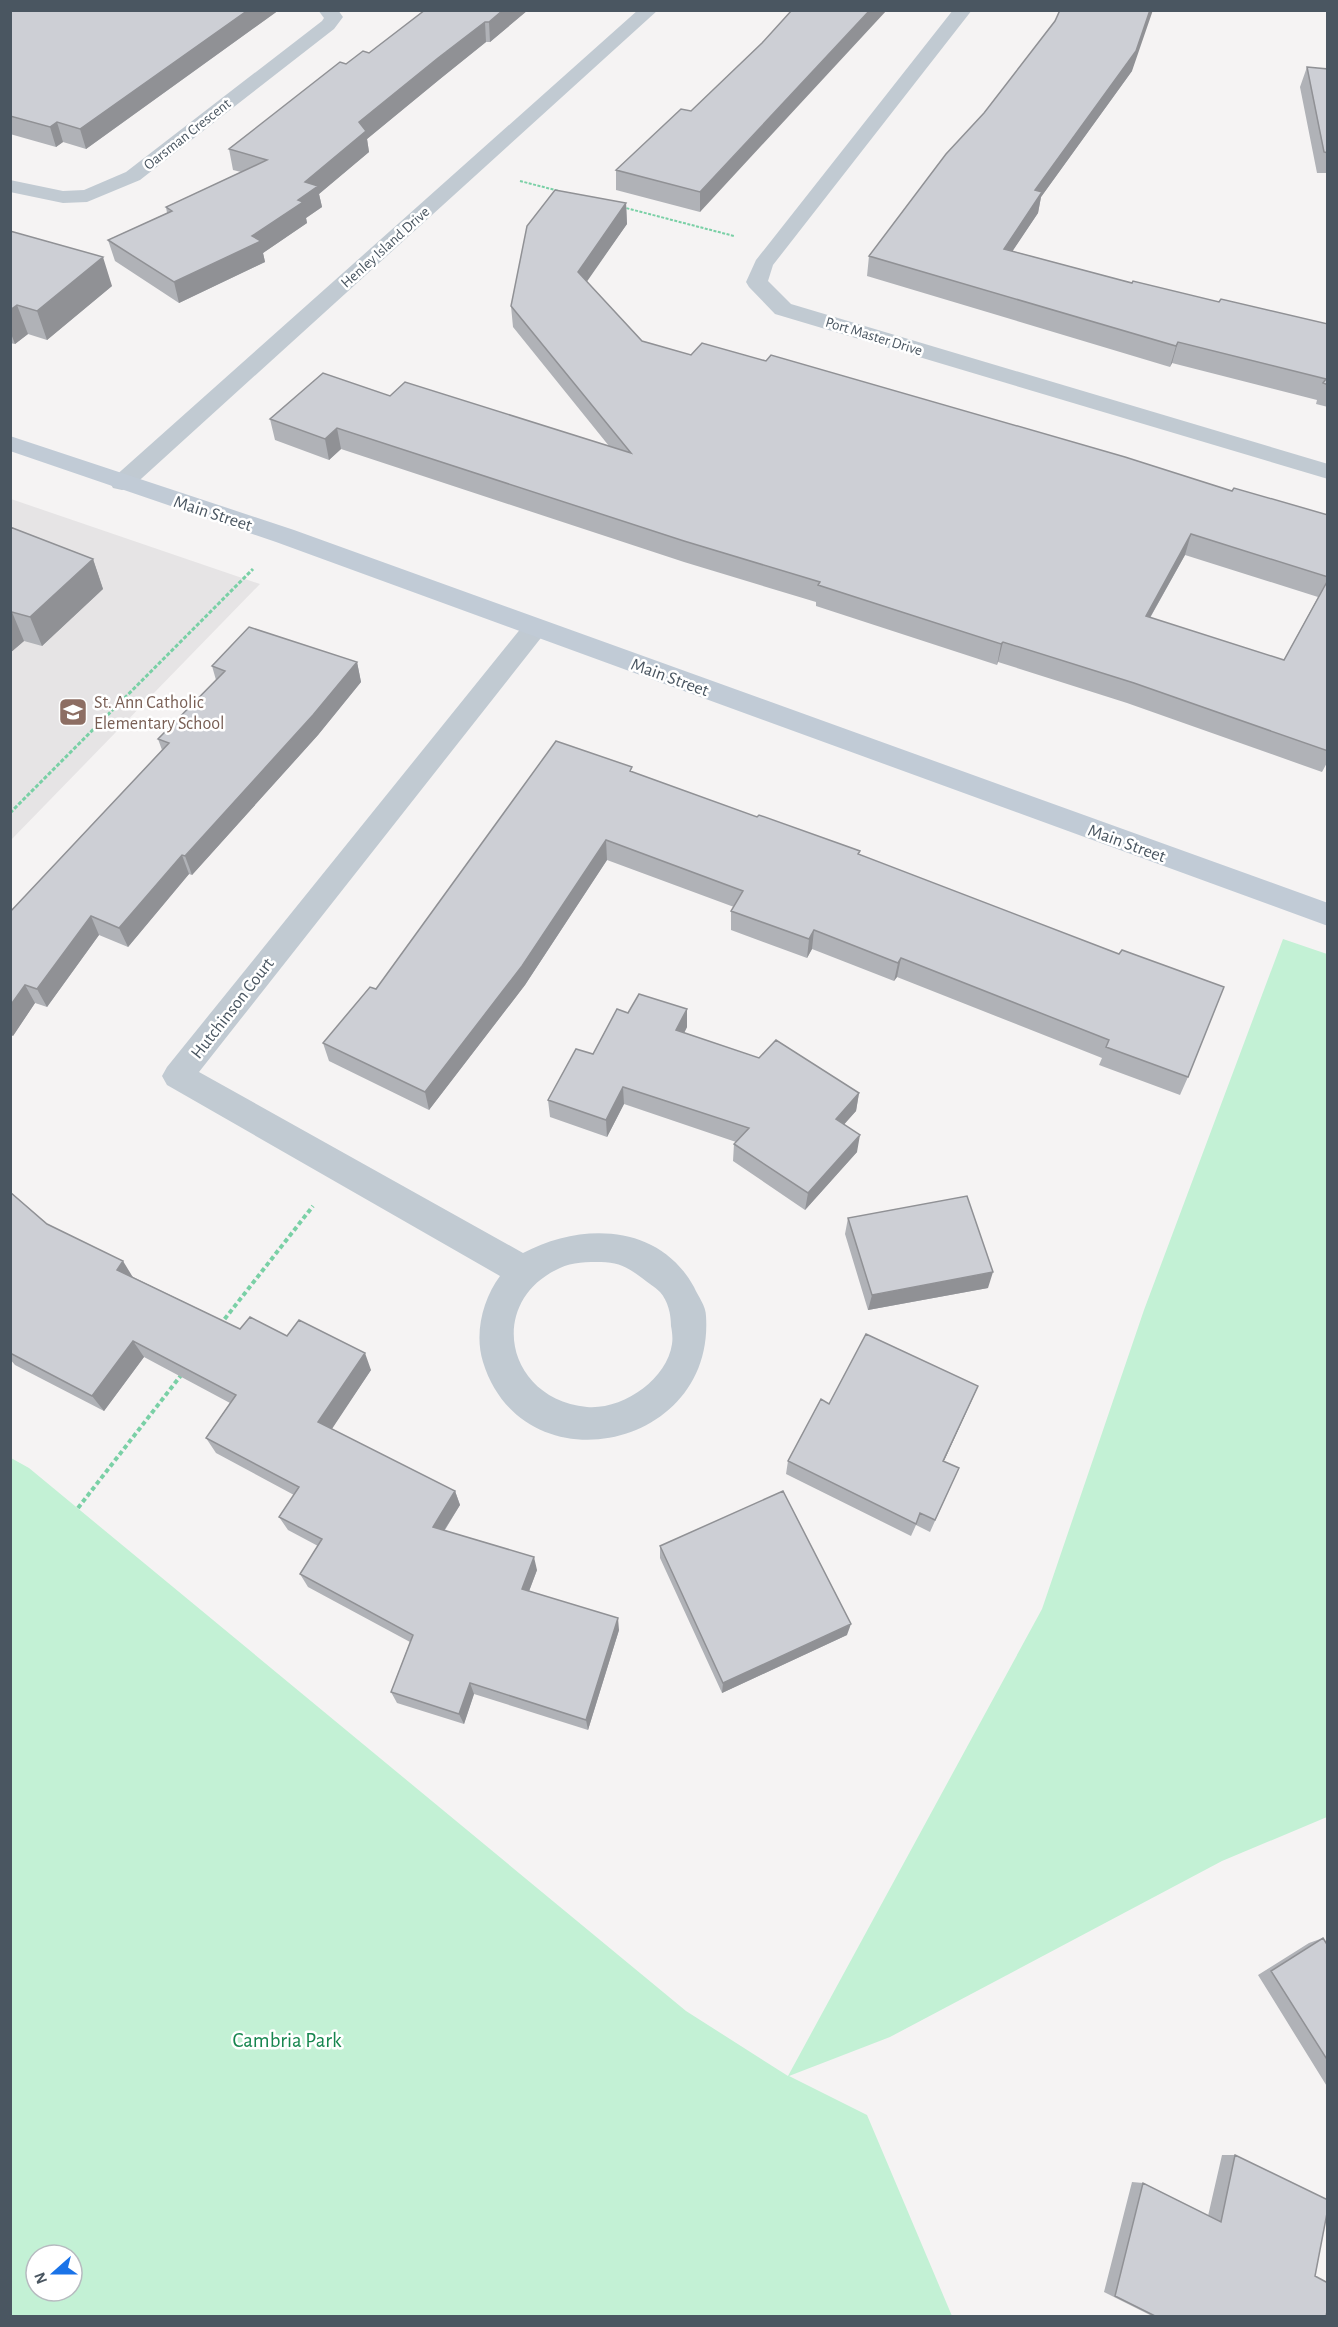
<svg xmlns="http://www.w3.org/2000/svg" width="1338" height="2327" font-family="'Alegreya Sans',sans-serif">
<style>
.education{fill:#e6e4e5}
.green{fill:#c3f1d5;fill-rule:evenodd}
.lines{fill:none;stroke-linecap:round;stroke-linejoin:round}
.path-far2{stroke:#7ad0a6;stroke-width:2;stroke-dasharray:3 1.5;stroke-linecap:butt}
.path-far1{stroke:#7ad0a6;stroke-width:3;stroke-dasharray:4 2;stroke-linecap:butt}
.path{stroke:#7ad0a6;stroke-width:4;stroke-dasharray:4.5 3;stroke-linecap:butt}
.street{fill:#c1cad2;fill-rule:evenodd}
.secondary{fill:#c1cbd6;fill-rule:evenodd}
.wall{fill:#b0b2b7;fill-rule:evenodd}
.shaded-wall{fill:#909195}
.building{fill:#cdcfd5;stroke:#909195;stroke-width:1.5}
.labels{text-anchor:middle;stroke-width:5;stroke-linejoin:round;paint-order:stroke}
.far-street-label{font-size:15px;fill:#4a5661;stroke:#fff}
.street-label{font-size:18px;fill:#4a5661;stroke:#fff}
.education-label{font-size:18px;fill:#785e54;stroke:#fff;text-anchor:start}
.near-park-label{font-size:21px;fill:#17864f;stroke:#fff}
</style>
<rect width="100%" height="100%" fill="#f5f3f3"/>
<path class="education" d="M11,499l249,85 -249,256z"/>
<path class="green" d="M1283,939l44,15v863l-105,44 -332,176 -101,39 78,39 85,201h-941v-858l18,10 657,543 102,65 254,-467 102,-299zM36,2255h36v36h-36z"/>
<g class="lines">
<path class="path-far2" d="M520,181l39,10
M622,207l112,29"/>
<path class="path-far1" d="M10,813l243,-244"/>
<path class="path" d="M220,1325l93,-119
M78,1508l104,-134"/>
<path class="street" d="M318,10h20l5,7 -9,12 -194,151 -53,22 -24,1 -53,-11v-12l53,11 21,-1 42,-18 196,-151 2,-3z
M638,10h20l-527,478 -9,2 -9,-2 -3,-5 3,-5z
M953,10h19l-199,255 -5,16 23,23 537,160v15l-553,-165 -26,-27 -3,-5 10,-22z
M535,619l9,3 4,6 -4,6 -345,438 324,181c58,-31 136,-30 171,34 4,9 12,19 12,29 9,135 -184,173 -223,46 -9,-29 0,-63 17,-86l-333,-191 -5,-9 5,-9 359,-445zM601,1262c17,0 28,6 41,16 5,4 13,9 18,14 8,9 11,22 11,34 1,5 2,12 1,18 -5,36 -50,66 -85,63 -82,-8 -101,-106 -27,-139 12,-6 28,-6 41,-6z"/>
<path class="secondary" d="M10,436l284,94 1034,373v23l-1052,-384 -266,-91z"/>
</g>
<path class="wall" d="M10,10h269l-193,139 -23,-7 -7,5 -46,-13z
M528,10l-38,32h-4l-46,37 -73,60 2,13 -50,42 3,13 -16,11 1,5 -44,30 2,9 -86,41 -64,-42 -7,-21 59,-27 -1,-6 75,-35 -8,-2 -4,-21 117,-85 23,-11z
M1055,21l77,50 -91,126 -3,16 -26,38 120,32 87,19 109,22v83l-12,-3 1,-4 -145,-37 -2,4 -303,-91 2,-20 115,-143z
M762,43l-62,169 -84,-22v-20l75,-59z
M1328,59v114h-11l-17,-86 7,-20 19,2z
M626,203l1,21 -41,57 56,60 49,14 637,160v246l-6,11 -195,-69 -129,-41 -1,3 -181,-59v-4l-132,-40 -343,-113 -12,11 -54,-20 -5,-21 120,-23 219,50 -96,-119 -2,-21zM1185,555l133,42 -34,63 -134,-42z
M10,231l102,55 -65,54 -19,-6 -13,10 -5,-1z
M10,527l83,32 10,30 -61,57 -18,-5 -14,12z
M357,662l4,20 -43,53 -126,140 -3,-1 -61,73 -29,-12 -52,72 -12,-4 -22,33 -3,-1v-123l152,-162 -4,-11 58,-59 -4,-14z
M632,772l125,45 103,34 -1,3 329,223 -8,18 -81,-30 3,-7 -205,-81 -3,4 -82,-32 -5,9 -76,-28v-19l3,-4 -127,-47 -82,125 -96,125 -100,-49 -6,-18 53,-54z
M687,1009v18l-3,6 175,60 -3,18 -12,13 13,28 -52,58 -72,-49 1,-17 2,-2 -112,-38 -17,33 -57,-20 -2,-17 45,-46 35,-41z
M10,1192l37,32 86,53 107,52 47,7 84,34 -40,59 124,62 5,14 -15,25 92,40 -8,21 90,39 -31,100 -114,-36 -10,30 -67,-21 -6,-11 19,-50 -102,-55 -8,-13 18,-28 -30,-16 -9,-13 15,-22 -78,-42 -10,-15 24,-35 -86,-46 -40,54 -89,-46 -5,-6z
M848,1218l140,70 -120,22 -23,-76z
M978,1386l-34,75 15,7 -29,64 -14,-7 -5,11 -125,-62 2,-13 41,-57z
M660,1546l187,89 -125,58 -62,-135z
M1323,1938l5,8v142l-70,-113 51,-32z
M1222,2155h13l91,161h-174l-48,-24 28,-110 11,1 65,33z"/>
<path class="shaded-wall" d="M248,10h31l-193,139 -6,-20z
M503,10h25l-38,32 -1,-20z
M870,10h17l-187,202v-20z
M1150,10h3l-21,61 -91,126 -3,16 -38,57 4,-21 31,-59z
M485,22l1,20 -46,37 -73,60 2,13 -50,42 3,13 -16,11 1,5 -44,30 2,9 -86,41 -5,-21 78,-46 46,-36 7,-18 54,-60 79,-64z
M57,122l6,20 -7,5 -6,-20z
M626,203l1,21 -48,69 -1,-21z
M103,257l9,29 -65,54 -10,-29z
M17,305l11,29 -13,10 -5,-13v-21z
M1178,342l-6,21 -2,4 6,-21z
M337,428l4,21 -12,11 -4,-21z
M1191,534l-6,21 -46,82 7,-21z
M93,559l10,30 -61,57 -12,-29z
M12,612l12,29 -14,12v-40z
M1003,642l-5,20 -1,3 4,-21z
M357,662l4,20 -43,53 -126,140 -7,-19z
M606,840l1,20 -82,125 -96,125 -4,-18z
M182,855l7,19 -61,73 -9,-19z
M91,916l8,19 -52,72 -10,-18z
M814,930l-2,19 -5,9 2,-19z
M901,958l-4,19 -3,4 4,-18z
M25,985l10,18 -22,33 -3,-4v-26z
M687,1009v18l-11,22v-19z
M623,1087l1,17 -17,33 -1,-17z
M859,1093l-3,18 -23,26 3,-18z
M860,1135l-3,17 -52,58 3,-17z
M123,1261l11,18 -17,-9z
M993,1272l-5,16 -120,22 4,-15z
M133,1341l11,16 -40,54 -12,-15z
M365,1353l6,17 -45,68 -8,-16z
M978,1386l-6,14 -34,74 5,-13z
M455,1491l5,14 -22,35 -5,-13z
M534,1557l3,13 -12,32 -3,-13z
M618,1618l1,12 -31,100 -2,-10z
M851,1624l-4,11 -125,58 1,-10z
M470,1683l4,11 -10,30 -5,-10z"/>
<path class="building" d="M10,10h238l-168,119 -23,-7 -7,5 -40,-11z
M425,10h78l-14,12h-4l-47,36 -79,64 7,9 -61,51 13,4 -20,14 5,2 -51,34 9,5 -87,41 -66,-42 64,-29 -6,-4 101,-47 -38,-11 111,-87 6,2 17,-13 6,2z
M792,10h78l-170,182 -84,-22 65,-61 10,2 71,-68z
M1060,10h90l-14,41 -101,139 7,2 -38,57 128,34 1,-2 86,21 2,-3 107,25v61l-5,-2 3,-4 -148,-37 -2,4 -307,-90 77,-102 38,-41 71,-92z
M1307,67l21,2v84l-4,-1z
M555,190l71,13 -48,69 64,69 49,14 11,-12 64,18 5,-6 354,102 107,34 2,-3 94,27v62l-137,-43 -45,82 138,44 44,-80v171l-194,-68 -131,-41 -2,2 -183,-59 2,-3 -136,-41 -347,-113 -12,11 -55,-20 53,-46 67,23 15,-14 226,71 -120,-147 16,-80z
M10,231l93,26 -66,54 -20,-6 -7,5z
M10,527l83,32 -63,58 -18,-5 -2,1z
M249,627l108,35 -44,53 -128,141 -3,-1 -63,73 -28,-12 -54,73 -12,-4 -15,21v-94l159,-169 -11,-4 67,-68 -13,-5z
M556,741l76,26 -2,4 127,46 2,-2 101,36 -2,3 261,100 3,-4 102,37 -36,90 -82,-30 3,-7 -208,-82 -3,5 -84,-33 -5,9 -78,-28 12,-20 -137,-51 -84,126 -97,126 -102,-49 47,-56 6,2z
M639,994l48,15 -11,21 83,28 17,-18 83,53 -23,26 24,16 -52,58 -74,-49 15,-16 -126,-41 -17,33 -58,-20 28,-51 17,5 24,-45 11,4z
M10,1192l37,32 76,37 -6,9 123,59 10,-12 37,19 12,-16 66,33 -47,69 137,69 -22,36 101,30 -12,32 96,29 -32,102 -116,-37 -11,31 -68,-22 22,-57 -113,-61 22,-35 -43,-22 20,-30 -93,-49 30,-43 -103,-54 -41,55 -82,-43z
M967,1196l26,76 -121,23 -24,-77z
M866,1334l112,52 -35,75 16,7 -24,52 -15,-7 -4,11 -128,-63 33,-62 8,5z
M783,1491l68,133 -128,59 -63,-137z
M1323,1938l5,8v115l-57,-90z
M1235,2155l93,45v8l-13,68 13,7v24l-2,9h-171l-40,-20 28,-113 78,39z"/>
<defs>
<g id="school-square" transform="scale(1.5)"><rect x="-9" y="-9" width="18" height="18" rx="4" fill="#8d6e63" stroke="#fff"/><path d="M0-5L7-2L0 1L-7-2ZM-4 1L0 2.5L4 1V4Q0 6-4 4Z" fill="#fff"/></g>
</defs>
<g fill-rule="evenodd">
<use href="#school-square" x="73" y="712"/>
</g>
<g class="labels">
<g class="far-street-label">
<text transform="translate(187 134) rotate(-38)" y="5">Oarsman Crescent</text>
<text transform="translate(385 247) rotate(-42)" y="5">Henley Island Drive</text>
<text transform="translate(874 336) rotate(17)" y="5">Port Master Drive</text>
</g>
<g class="street-label">
<text transform="translate(213 513) rotate(18)" y="6">Main Street</text>
<text transform="translate(670 677) rotate(20)" y="6">Main Street</text>
<text transform="translate(1127 843) rotate(20)" y="6">Main Street</text>
<text transform="translate(232 1008) rotate(-52)" y="6">Hutchinson Court</text>
</g>
<g class="education-label">
<text x="94" y="708">St. Ann Catholic<tspan x="94" dy="21">Elementary School</tspan></text>
</g>
<g class="near-park-label">
<text x="287" y="2047">Cambria Park</text>
</g>
</g>
<rect width="1338" height="2327" fill="none" stroke="#4a5661" stroke-width="24"/>
<g transform="translate(54 2273) rotate(249)"><circle r="28" fill="#ffffff" stroke="#b7bbc0" stroke-width="1.5"/>
<path d="M0-4.5L10 22L0 15L-10 22Z" fill="#1a73e8"/>
<text y="-9" font-size="16" font-weight="bold" text-anchor="middle" fill="#4a5661">N</text>
</g>
</svg>
